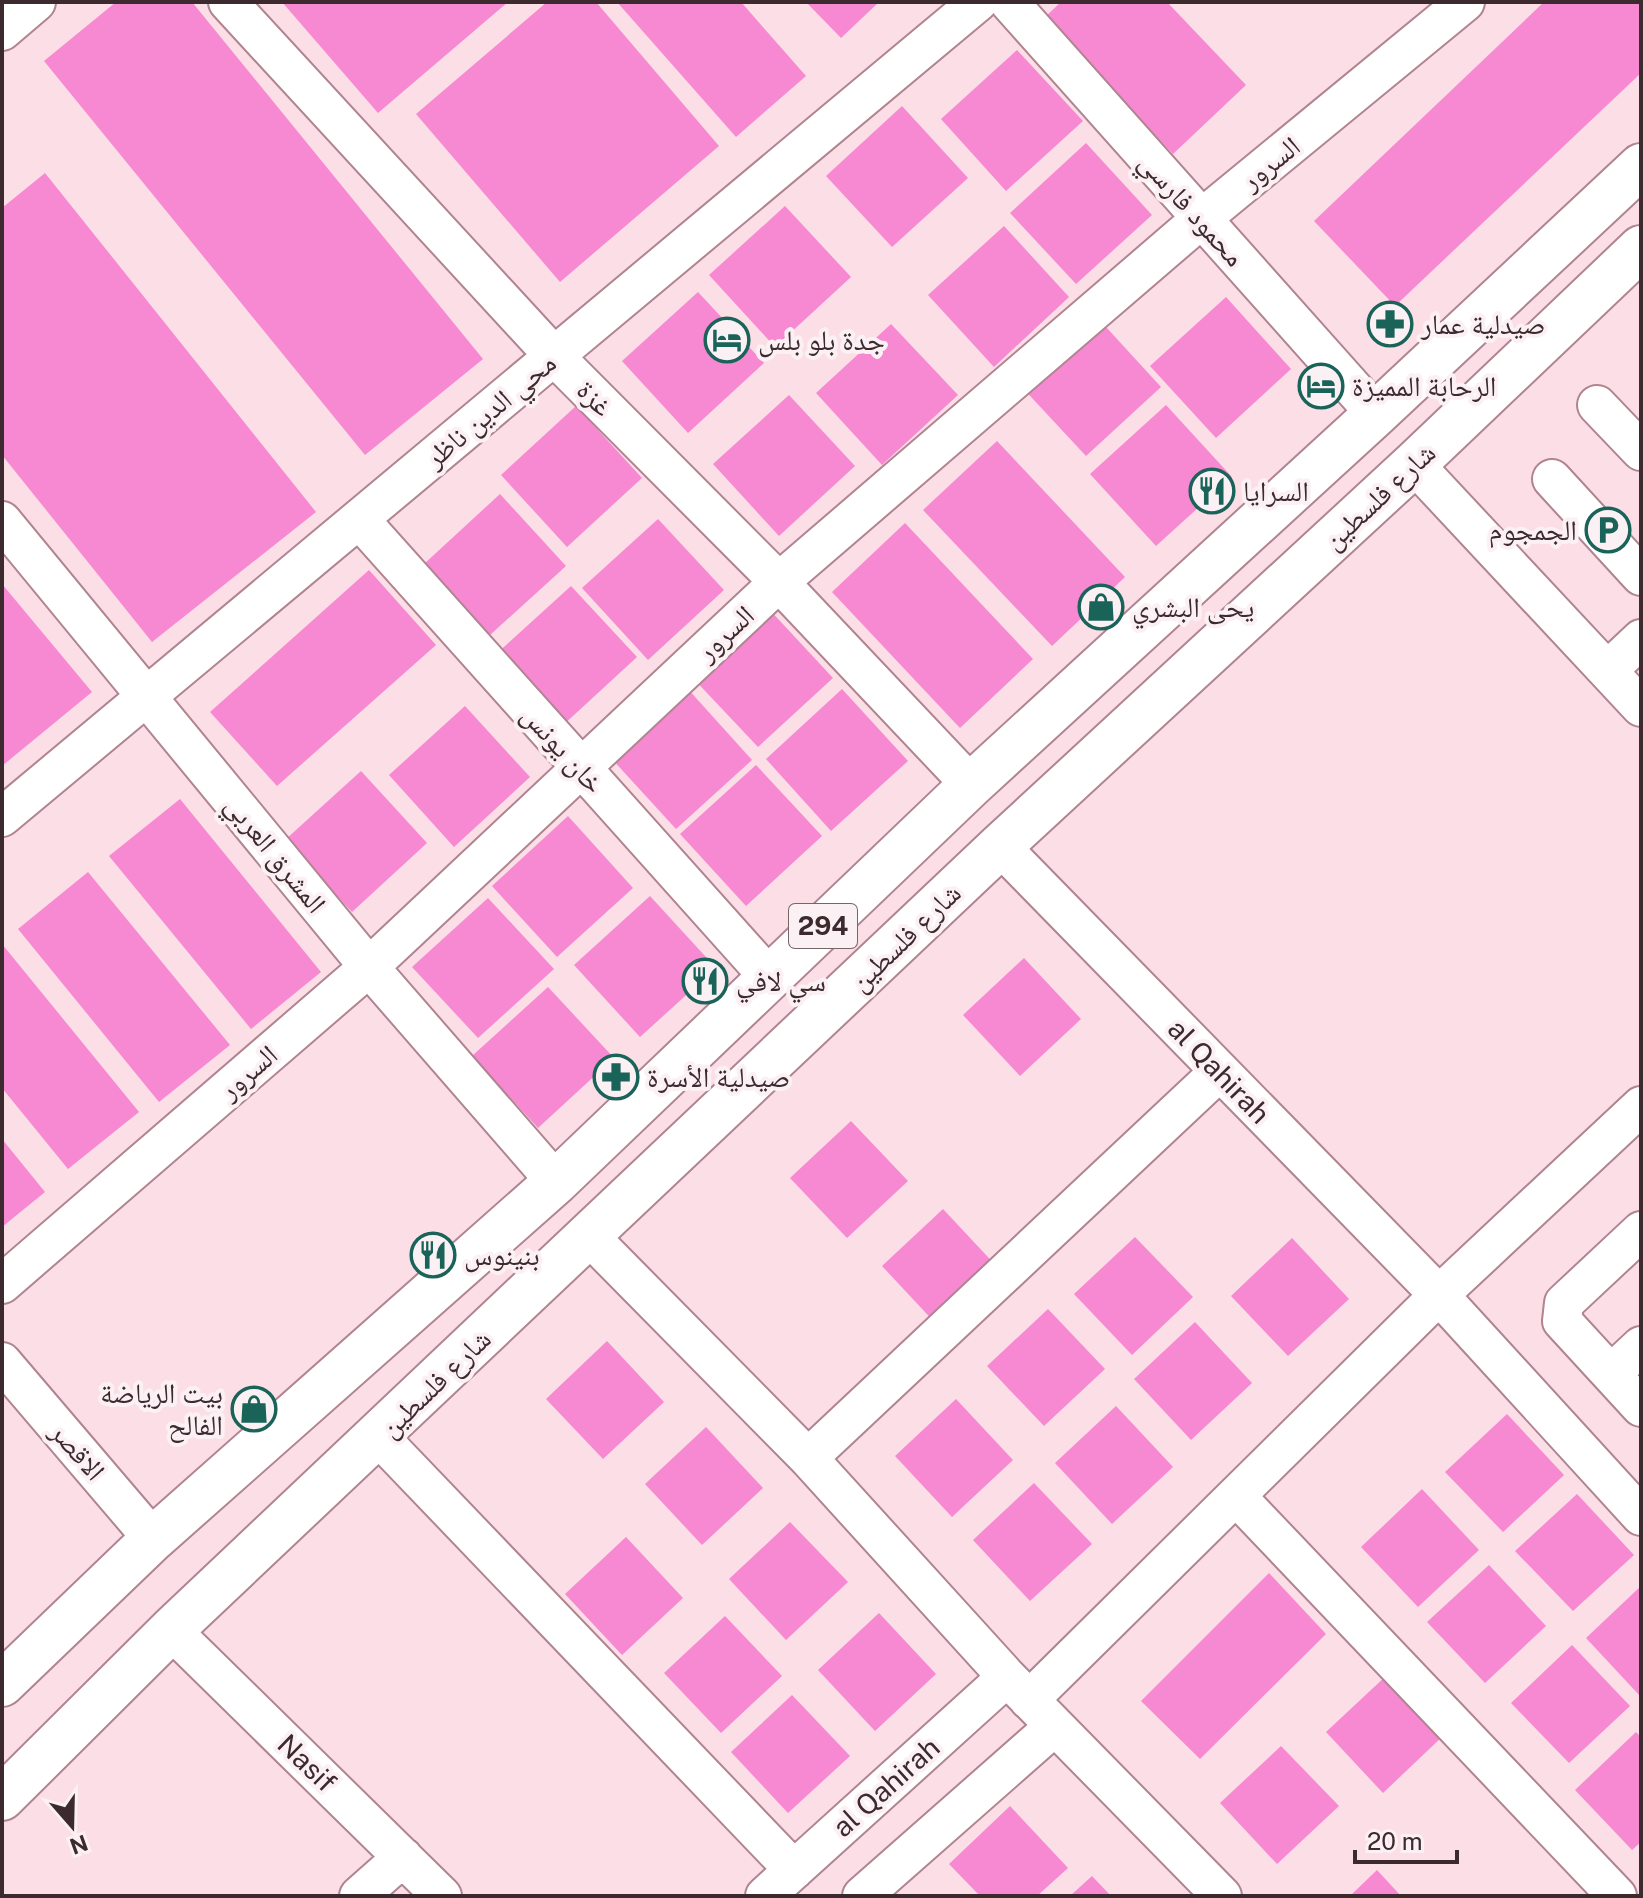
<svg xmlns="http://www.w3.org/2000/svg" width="1643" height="1898" font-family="'Public Sans','Noto Naskh Arabic',sans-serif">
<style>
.building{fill:#f788d2}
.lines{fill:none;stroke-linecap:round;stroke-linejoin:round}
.minor-casing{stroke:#b08490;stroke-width:42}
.major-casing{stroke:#b08490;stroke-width:48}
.minor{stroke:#fff;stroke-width:38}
.major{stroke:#fff;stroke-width:44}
.labels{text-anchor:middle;stroke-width:8;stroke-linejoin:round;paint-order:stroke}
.shield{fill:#fbf1f4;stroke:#75666a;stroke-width:2}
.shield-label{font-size:26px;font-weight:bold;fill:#3c2a2f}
.street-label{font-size:28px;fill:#3c2a2f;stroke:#fbf1f4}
.poi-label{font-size:28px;fill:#3c2a2f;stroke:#fbf1f4;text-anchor:start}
</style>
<rect width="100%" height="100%" fill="#fcdee6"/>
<path class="building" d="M116,2h76l291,357 -118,96 -321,-394z
M282,2h226l-130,111z
M547,2h49l123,144 -159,136 -144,-168z
M617,2h124l65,74 -70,61z
M806,2h73l-38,36z
M1061,2h106l79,83 -73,69 -129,-136z
M1544,2h97v71l-246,233 -81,-85z
M1017,50l66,71 -77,70 -65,-72z
M902,106l66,72 -76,69 -66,-71z
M1086,143l66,72 -76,69 -66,-71z
M45,173l271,339 -164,130 -150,-187v-247z
M785,206l66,71 -76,70 -66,-72z
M1004,226l65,71 -75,70 -66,-72z
M698,292l66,71 -76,70 -66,-72z
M1226,297l65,72 -75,69 -66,-72z
M1095,315l66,72 -75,69 -67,-72z
M891,324l67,71 -76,70 -66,-72z
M789,395l66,71 -76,70 -66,-72z
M1166,405l66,72 -76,69 -66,-72z
M576,406l66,72 -75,69 -66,-72z
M997,441l128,136 -73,69 -129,-136z
M500,494l66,72 -76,69 -66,-71z
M658,519l66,71 -76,70 -66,-72z
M905,523l128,136 -73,69 -128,-136z
M369,570l67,75 -159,141 -67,-74z
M2,584l90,108 -90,74z
M571,586l66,71 -76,70 -66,-72z
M767,607l66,71 -75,69 -67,-71z
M687,688l65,72 -76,69 -65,-71z
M842,689l66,72 -77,70 -65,-72z
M465,706l65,71 -76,70 -65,-72z
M756,765l66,71 -76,70 -66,-72z
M361,771l66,72 -75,69 -67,-72z
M180,799l141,173 -70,57 -142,-173z
M568,816l65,72 -76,69 -65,-71z
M88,872l142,173 -71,57 -141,-173z
M650,896l66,72 -76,69 -66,-72z
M488,898l66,71 -76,69 -66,-71z
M2,944l137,168 -71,57 -66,-81z
M1024,958l57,61 -61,57 -57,-61z
M548,987l66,71 -76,70 -66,-72z
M851,1121l57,60 -61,57 -57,-60z
M2,1139l43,53 -43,35z
M943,1209l57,61 -61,57 -57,-61z
M1135,1237l58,60 -61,58 -58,-61z
M1292,1238l57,61 -61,57 -57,-60z
M1048,1309l57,60 -61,57 -57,-60z
M1195,1322l57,61 -61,57 -57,-61z
M607,1341l57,61 -61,57 -57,-60z
M956,1399l57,61 -61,57 -57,-61z
M1116,1406l57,61 -61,57 -57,-61z
M1507,1414l57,61 -61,57 -58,-60z
M706,1427l57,61 -61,57 -57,-61z
M1034,1483l58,61 -62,57 -57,-61z
M1422,1489l57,61 -61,57 -57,-60z
M1577,1494l57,61 -61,56 -58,-60z
M790,1522l58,60 -62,58 -57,-61z
M626,1537l57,61 -61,57 -57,-61z
M1489,1565l57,61 -61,57 -58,-61z
M1269,1573l57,61 -126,125 -59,-58z
M1641,1586v111l-55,-59z
M879,1613l57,61 -61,57 -57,-61z
M725,1616l57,60 -61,57 -57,-60z
M1572,1645l58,61 -61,57 -58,-60z
M1387,1675l57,60 -61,58 -57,-61z
M792,1695l58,61 -62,57 -57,-61z
M1636,1732l5,5v105l-9,8 -57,-60z
M1281,1746l58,60 -62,58 -57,-61z
M1010,1806l58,62 -31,28h-57l-31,-32z
M1377,1870l24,26h-51z
M1092,1876l19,20h-41z"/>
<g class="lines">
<g class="minor-casing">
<path id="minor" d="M228,2l326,354 225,226 192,203
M1009,2l367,412
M2,31l34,-29
M1597,405l44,46
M1414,464l227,243
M1552,479l89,97
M359,519l410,458
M2,521l367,446 187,215
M1608,670l33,-31
M2,817l976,-815
M1000,846l439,449 202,221
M1641,1231l-77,72 -2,18 79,86
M589,1236l219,222 199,219 215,219
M2,1284l367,-317 410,-385 422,-363 264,-217
M2,1362l151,177
M1611,1374l30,-28
M379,1437l415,433
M808,1458l412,-387
M1236,1496l381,400
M171,1630l271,266
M1029,1700l410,-405 202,-189
M359,1896l44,-39
M765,1896l242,-219
M862,1896l193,-170"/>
</g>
<g class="major-casing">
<path id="major" d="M2,1684l151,-145 403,-357 415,-397 405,-371 265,-248
M2,1798l169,-168 829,-784 414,-382 227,-216"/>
</g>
<use href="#minor" class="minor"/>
<use href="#major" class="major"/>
</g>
<defs>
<g id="pharmacy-ring" transform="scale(2.3)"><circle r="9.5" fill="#fbf1f4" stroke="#196358" stroke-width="1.5"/><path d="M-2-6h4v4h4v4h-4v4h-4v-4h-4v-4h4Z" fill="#196358"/></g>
<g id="hotel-ring" transform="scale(2.3)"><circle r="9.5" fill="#fbf1f4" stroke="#196358" stroke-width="1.5"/><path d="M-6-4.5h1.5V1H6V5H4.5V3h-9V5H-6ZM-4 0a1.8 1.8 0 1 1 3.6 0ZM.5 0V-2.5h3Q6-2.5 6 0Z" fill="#196358"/></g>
<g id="restaurant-ring" transform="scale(2.3)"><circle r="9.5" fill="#fbf1f4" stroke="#196358" stroke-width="1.5"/><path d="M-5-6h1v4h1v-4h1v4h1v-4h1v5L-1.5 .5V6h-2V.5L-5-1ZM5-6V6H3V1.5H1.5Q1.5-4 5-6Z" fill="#196358"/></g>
<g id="parking-ring" transform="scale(2.3)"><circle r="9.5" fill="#fbf1f4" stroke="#196358" stroke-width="1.5"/><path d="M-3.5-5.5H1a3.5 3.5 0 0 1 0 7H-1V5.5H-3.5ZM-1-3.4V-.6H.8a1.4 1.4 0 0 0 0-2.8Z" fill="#196358"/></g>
<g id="shop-ring" transform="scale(2.3)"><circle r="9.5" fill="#fbf1f4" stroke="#196358" stroke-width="1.5"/><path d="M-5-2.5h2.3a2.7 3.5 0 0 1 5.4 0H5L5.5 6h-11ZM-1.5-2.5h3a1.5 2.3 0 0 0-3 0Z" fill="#196358"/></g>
</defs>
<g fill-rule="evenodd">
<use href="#pharmacy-ring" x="1390" y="324"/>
<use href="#hotel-ring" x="727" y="340"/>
<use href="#hotel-ring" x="1321" y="386"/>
<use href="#restaurant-ring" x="1212" y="491"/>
<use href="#parking-ring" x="1608" y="530"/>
<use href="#shop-ring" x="1101" y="607"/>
<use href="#restaurant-ring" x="705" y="981"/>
<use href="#pharmacy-ring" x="616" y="1077"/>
<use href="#restaurant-ring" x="433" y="1255"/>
<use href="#shop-ring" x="254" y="1409"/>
</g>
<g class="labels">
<rect class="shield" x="789" y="904" width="68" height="44" rx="6"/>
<g class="shield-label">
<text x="823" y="935">294</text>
</g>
<g class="street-label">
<text transform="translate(1270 163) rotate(-39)" y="10">السرور</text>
<text transform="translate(1192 209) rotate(48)" y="10">محمود فارسي</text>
<text transform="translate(595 398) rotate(45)" y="10">غزة</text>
<text transform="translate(490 410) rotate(-40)" y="10">محي الدين ناظر</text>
<text transform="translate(1379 496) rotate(-43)" y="10">شارع فلسطين</text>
<text transform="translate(725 633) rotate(-43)" y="10">السرور</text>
<text transform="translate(563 749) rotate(48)" y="10">خان يونس</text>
<text transform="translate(276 854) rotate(51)" y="10">المشرق العربي</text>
<text transform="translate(905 937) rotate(-44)" y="10">شارع فلسطين</text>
<text transform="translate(1219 1071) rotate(46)" y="10">al Qahirah</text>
<text transform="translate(248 1072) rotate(-41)" y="10">السرور</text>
<text transform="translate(435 1383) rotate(-44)" y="10">شارع فلسطين</text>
<text transform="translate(78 1451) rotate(49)" y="10">الاقصر</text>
<text transform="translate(307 1763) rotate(44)" y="10">Nasif</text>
<text transform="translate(886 1787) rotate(-42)" y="10">al Qahirah</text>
</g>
<g class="poi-label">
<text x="1421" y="334">صيدلية عمار</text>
<text x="758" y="350">جدة بلو بلس</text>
<text x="1352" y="396">الرحابة المميزة</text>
<text x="1243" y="501">السرايا</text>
<text x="1577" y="540" text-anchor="end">الجمجوم</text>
<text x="1132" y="617">يحى البشري</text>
<text x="736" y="991">سي لافي</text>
<text x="647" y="1087">صيدلية الأسرة</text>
<text x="464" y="1265">بنينوس</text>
<text x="223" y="1403" text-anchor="end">بيت الرياضة<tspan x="223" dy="32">الفالح</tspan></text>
</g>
</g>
<rect width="1643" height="1898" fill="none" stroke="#3c2a2f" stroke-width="8"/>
<g transform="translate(72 1826) rotate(160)" stroke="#fbf1f4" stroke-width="6" paint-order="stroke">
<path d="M0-6L14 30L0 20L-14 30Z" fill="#3c2a2f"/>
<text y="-12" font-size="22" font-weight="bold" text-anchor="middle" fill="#3c2a2f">N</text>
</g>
<path d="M1355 1850v12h102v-12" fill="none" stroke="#3c2a2f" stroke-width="4"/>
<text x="1367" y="1850" font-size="24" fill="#3c2a2f" stroke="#fbf1f4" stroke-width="6" paint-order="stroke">20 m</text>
</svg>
